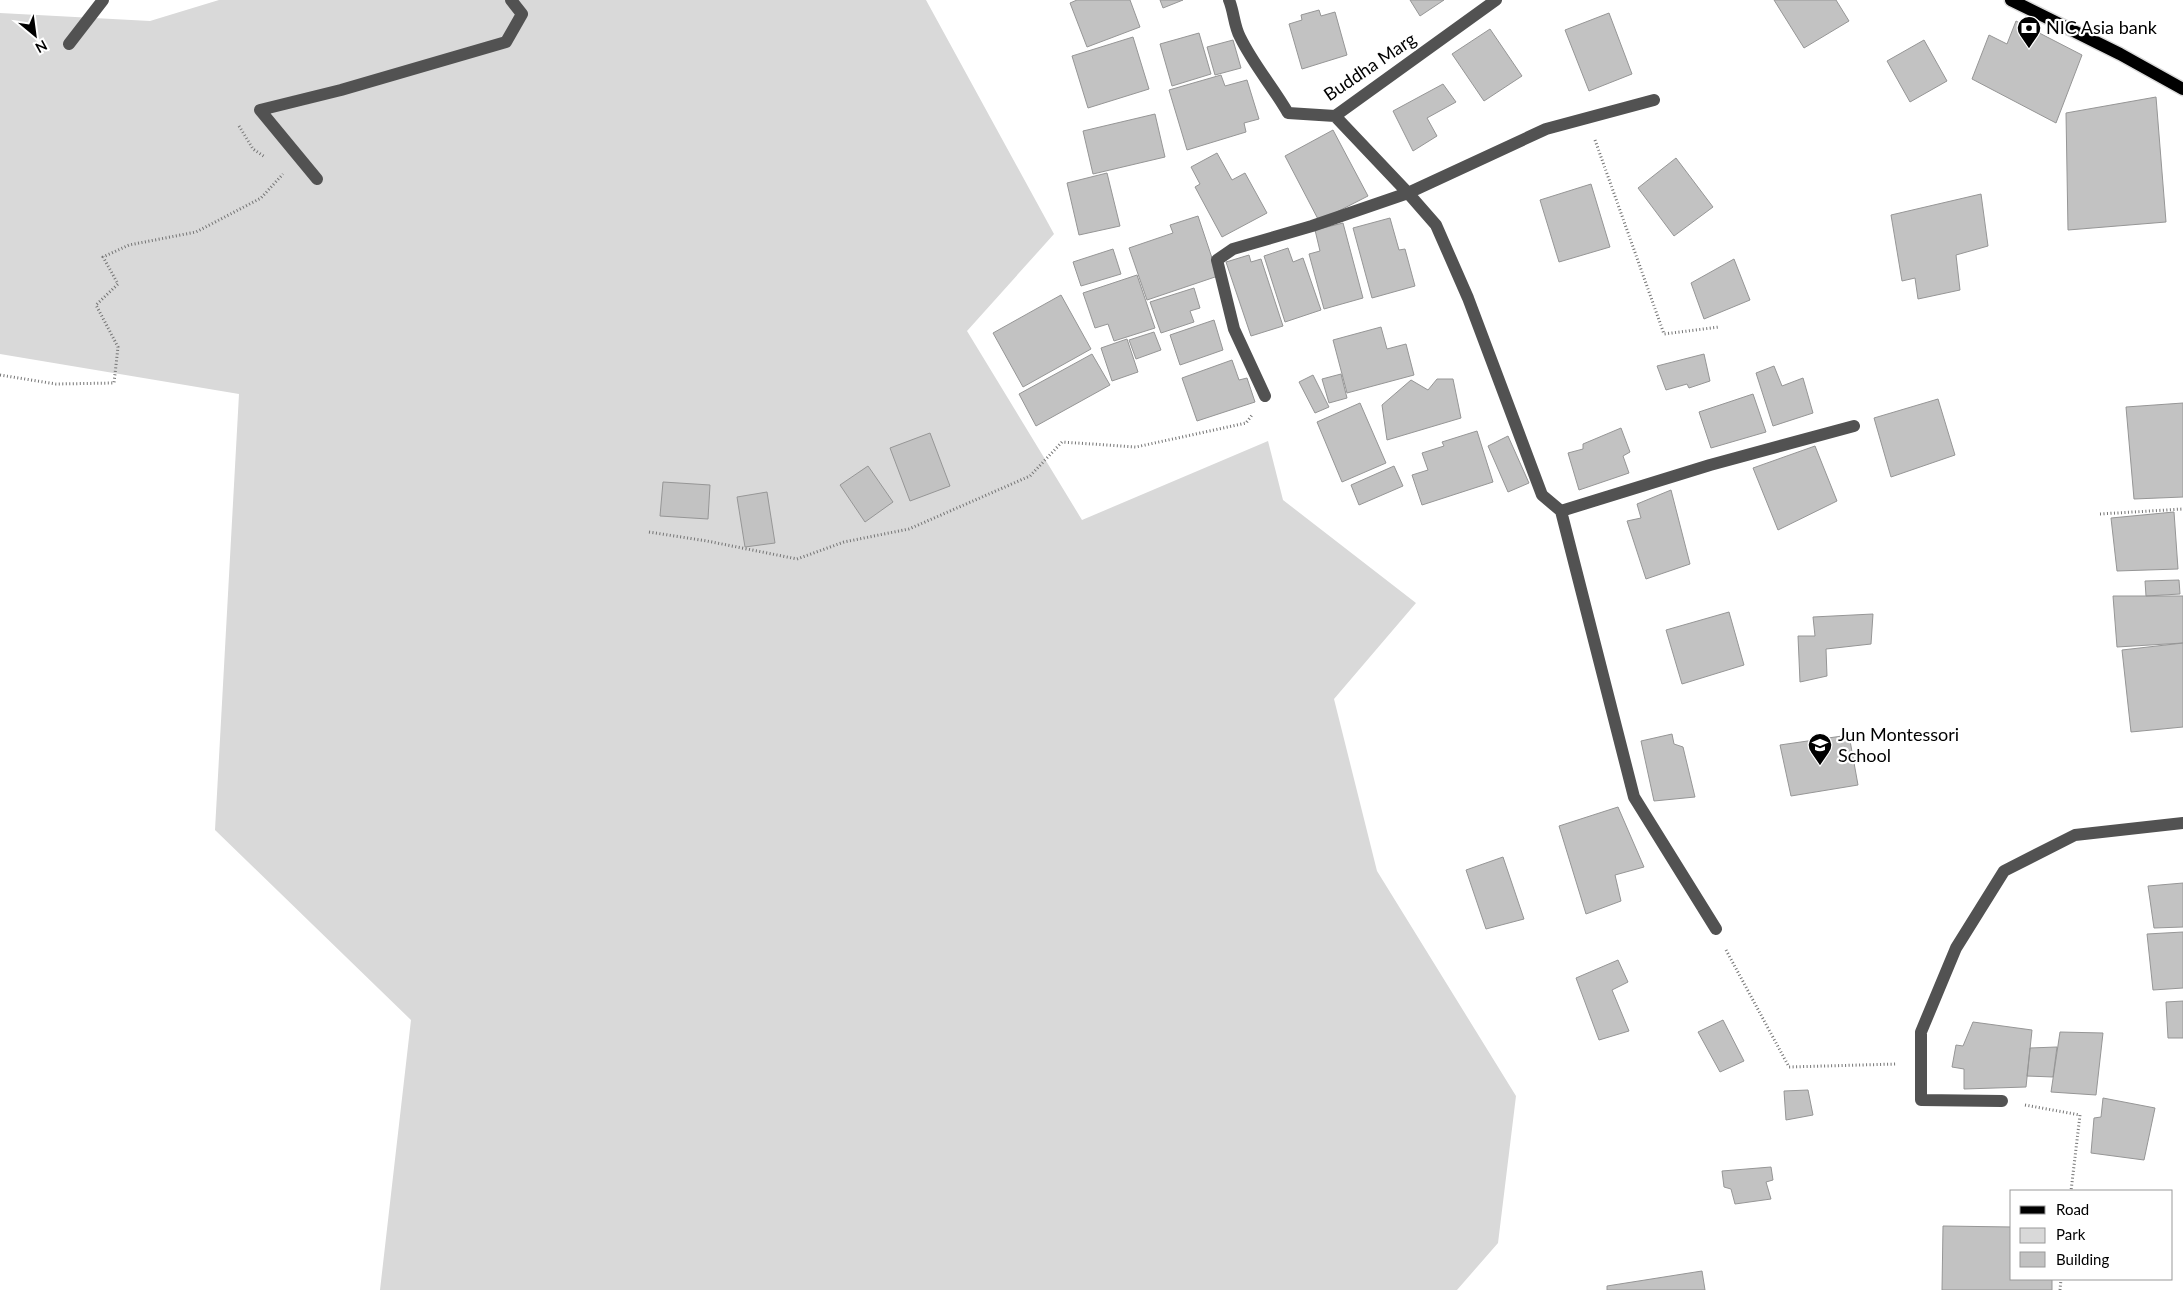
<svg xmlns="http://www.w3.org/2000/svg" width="2183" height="1290" font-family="Lato,sans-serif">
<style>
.green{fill:#d9d9d9}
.building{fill:#c2c2c2;stroke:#969696}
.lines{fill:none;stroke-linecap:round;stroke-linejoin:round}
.major-casing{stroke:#dbdbdb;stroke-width:15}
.path{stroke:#747474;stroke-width:3;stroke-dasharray:1 2.5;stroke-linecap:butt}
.minor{stroke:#525252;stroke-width:12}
.major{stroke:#000;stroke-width:12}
.labels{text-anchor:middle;stroke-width:4.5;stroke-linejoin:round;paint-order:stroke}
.poi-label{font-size:18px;fill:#000;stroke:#fff;text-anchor:start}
.street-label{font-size:18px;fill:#000;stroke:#fff}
</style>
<rect width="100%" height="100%" fill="#fff"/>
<path class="green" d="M219,0h707l128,234 -87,97 115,189 186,-79 15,59 133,103 -82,96 43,172 139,225 -18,147 -41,47h-1077l31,-270 -196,-190 24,-436 -239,-40v-341l150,8z"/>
<path class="building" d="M1077,0h53l10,27 -53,20 -17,-44z
M1160,0h23l-20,8z
M1410,0h34l-24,16z
M1774,0h62l13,21 -45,27z
M1319,10l2,6 14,-4 12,43 -45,14 -13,-45 13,-4 -1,-5z
M1609,13l23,61 -43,17 -24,-61z
M2016,21l66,34 -26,68 -84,-44 17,-44 18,9z
M1490,29l32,47 -38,25 -32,-47z
M1199,33l12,41 -39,12 -12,-42z
M1133,37l16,52 -61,19 -16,-52z
M1233,40l8,28 -26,7 -8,-28z
M1924,40l23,41 -37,21 -23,-41z
M1221,75l4,11 22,-6 12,39 -15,4 2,9 -59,18 -18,-60z
M1443,84l13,18 -29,16 10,18 -24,15 -20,-40z
M2156,97l10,125 -98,8 -2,-117z
M1155,114l10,43 -72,17 -10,-43z
M1333,130l35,66 -49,25 -34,-65z
M1217,153l15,27 13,-7 22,40 -45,24 -27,-50 5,-3 -9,-17z
M1676,158l37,49 -39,29 -36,-48z
M1107,173l13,53 -41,9 -12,-52z
M1591,184l19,63 -51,15 -19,-62z
M1981,194l7,52 -32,9 4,35 -42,9 -3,-21 -13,3 -11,-66z
M1198,216l20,60 -71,24 -18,-52 44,-15 -3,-8z
M1390,218l9,32 6,-1 10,37 -43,12 -19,-70z
M1343,223l20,75 -39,11 -15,-55 11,-3 -5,-21z
M1288,248l5,14 10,-4 18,52 -36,12 -21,-66z
M1113,249l8,25 -40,12 -8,-24z
M1249,255l2,7 10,-3 22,67 -32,10 -25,-74z
M1734,259l16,41 -46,19 -13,-36z
M1137,275l18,53 -41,13 -6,-17 -13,4 -12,-35z
M1194,288l6,20 -10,3 4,11 -33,11 -11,-31z
M1061,295l30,54 -68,38 -30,-54z
M1214,320l9,30 -43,15 -10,-30z
M1381,327l6,22 19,-5 8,31 -67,18 -14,-53z
M1154,332l7,18 -25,9 -7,-19z
M1127,339l11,33 -26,9 -11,-33z
M1092,354l18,31 -74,41 -17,-32z
M1704,354l6,27 -21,7 -2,-4 -21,6 -9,-24z
M1232,360l7,20 8,-2 8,24 -58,19 -15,-43z
M1774,366l8,20 21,-8 10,35 -40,13 -17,-53z
M1341,374l6,24 -18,5 -7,-24z
M1313,375l16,32 -14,6 -16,-31z
M1437,379h16l8,39 -74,22 -5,-35 29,-25 17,10z
M1753,394l13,38 -55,16 -12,-36z
M1938,399l17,56 -64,22 -17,-59z
M1360,403l26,60 -44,19 -25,-60z
M2183,403v94l-49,2 -8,-92z
M1621,428l9,24 -7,4 6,17 -50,17 -11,-37 15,-4v-5z
M1477,431l16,51 -71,23 -10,-30 16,-5 -6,-17 22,-7 -2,-4z
M930,433l20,53 -40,15 -20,-53z
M1508,436l21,47 -21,9 -20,-46z
M1815,446l22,55 -59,29 -25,-62z
M868,466l25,36 -28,20 -25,-37z
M1394,466l9,20 -44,19 -8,-20z
M663,482l47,3 -2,34 -48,-3z
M1671,490l19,74 -44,15 -19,-58 14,-3 -4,-14z
M767,492l8,51 -30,4 -8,-50z
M2174,512l4,57 -61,2 -6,-53z
M2179,580l1,14 -34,2 -1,-15z
M2113,596h70v47l-66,4z
M1729,612l15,53 -62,19 -16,-54z
M1873,614l-2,30 -45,5 1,27 -27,6 -2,-46h17l-2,-19z
M2183,643v84l-52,5 -9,-82z
M1672,734l2,10 9,3 12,50 -41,4 -13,-60z
M1849,735l9,50 -67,11 -11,-51z
M1618,807l26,60 -29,8 6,26 -35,13 -27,-88z
M1503,857l21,62 -38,10 -20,-59z
M2183,883v44l-29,1 -6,-42z
M2183,932v56l-30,2 -6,-56z
M1618,960l10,22 -16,8 17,41 -30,9 -23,-62z
M2183,1001v37h-15l-2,-36z
M1723,1020l21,41 -24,11 -22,-40z
M1973,1022l59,8 -6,57 -62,2v-20l-12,-2 4,-22 7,1z
M2060,1032l43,1 -7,62 -45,-3z
M2057,1047l-4,30 -26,-1 3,-28z
M1808,1090l5,25 -27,5 -2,-29z
M2103,1098l52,10 -11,52 -53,-7 3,-35 7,-1z
M1771,1167l2,13 -7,2 5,17 -36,5 -4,-15 -7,-2 -2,-16z
M1943,1226l69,1v52h40v11h-110z
M1702,1271l3,19h-98v-4z"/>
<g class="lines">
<g class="major-casing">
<path id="major" d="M2011,0l109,54 63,35"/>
</g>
<path class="path" d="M239,126l14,23 12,8
M1595,140l69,194 55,-7
M0,375l56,9 58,-1 4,-36 -22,-42 22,-21 -15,-27 26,-12 67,-13 65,-34 22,-24
M2100,514l83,-5
M649,532l58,9 90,18 47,-17 65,-13 121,-53 32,-34 74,5 110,-24 6,-8
M1726,950l63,117 108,-3
M2025,1105l55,10 -9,76
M2060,1290l1,-11"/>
<path class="minor" d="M1229,0c5,12 5,26 11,37 13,27 33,50 48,76l47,3 161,-116
M69,44l34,-44
M1335,116l73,77 28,32 32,73 74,197 19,16 73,286 82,132
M317,179l-57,-69 81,-20 165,-48 16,-28 -11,-14
M1265,396l-31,-67 -17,-69 16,-11 79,-23 96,-33 138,-64 108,-29
M1561,511l149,-46 144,-39
M2002,1101l-81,-1v-68l35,-84 48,-77 71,-36 108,-12"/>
<use href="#major" class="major"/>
</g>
<defs>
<g id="bank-pin" transform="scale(1.25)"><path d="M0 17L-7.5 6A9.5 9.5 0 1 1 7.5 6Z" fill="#000" stroke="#fff"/><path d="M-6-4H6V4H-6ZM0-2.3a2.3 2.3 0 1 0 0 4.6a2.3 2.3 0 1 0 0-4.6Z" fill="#fff"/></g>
<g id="school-pin" transform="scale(1.25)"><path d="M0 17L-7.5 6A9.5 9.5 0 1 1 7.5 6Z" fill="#000" stroke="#fff"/><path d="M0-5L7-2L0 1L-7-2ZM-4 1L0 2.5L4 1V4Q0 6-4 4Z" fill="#fff"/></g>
</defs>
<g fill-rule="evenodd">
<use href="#bank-pin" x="2029" y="28"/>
<use href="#school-pin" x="1820" y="745"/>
</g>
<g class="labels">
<g class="poi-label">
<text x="2046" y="34">NIC Asia bank</text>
<text x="1838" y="741">Jun Montessori<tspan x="1838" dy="21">School</tspan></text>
</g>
<g class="street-label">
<text transform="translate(1370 67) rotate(-34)" y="6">Buddha Marg</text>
</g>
</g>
<rect x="2010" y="1190" width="162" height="90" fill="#ffffff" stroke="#999999"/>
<rect x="2020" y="1206" width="25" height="8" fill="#000000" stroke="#999999"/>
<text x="2056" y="1215" font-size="15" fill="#000000">Road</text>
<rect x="2020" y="1228" width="25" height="15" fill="#d9d9d9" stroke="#999999"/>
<text x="2056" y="1240" font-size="15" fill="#000000">Park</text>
<rect x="2020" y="1252" width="25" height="15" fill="#c2c2c2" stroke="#999999"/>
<text x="2056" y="1265" font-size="15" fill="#000000">Building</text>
<g transform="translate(35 35) rotate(151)" stroke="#ffffff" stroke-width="4" paint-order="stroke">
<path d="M0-4L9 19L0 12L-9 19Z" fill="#000000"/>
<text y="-8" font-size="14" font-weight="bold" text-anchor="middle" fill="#000000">N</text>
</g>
</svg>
